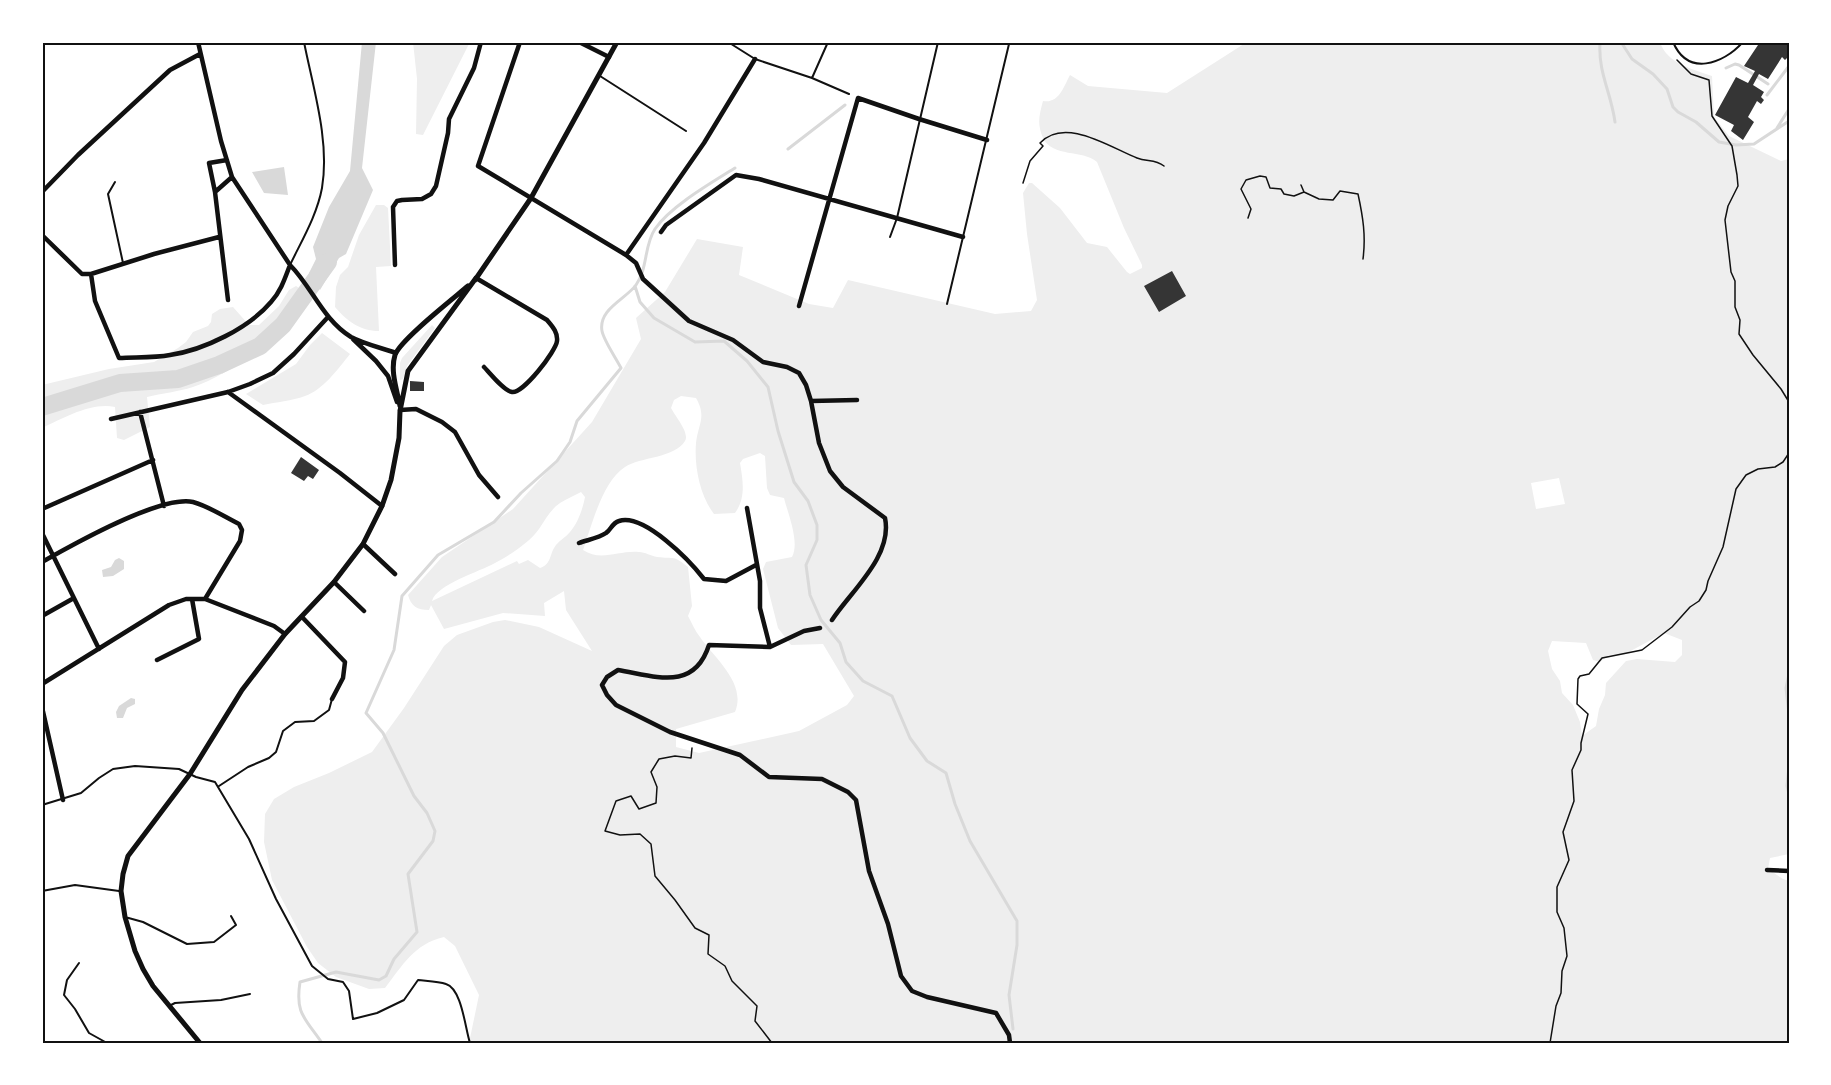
<svg xmlns="http://www.w3.org/2000/svg" width="1831" height="1085" font-family="'Exo 2',sans-serif">
<style>
.green{fill:#eee;fill-rule:evenodd}
.water{fill:#d9d9d9}
.lines{fill:none;stroke-linecap:round;stroke-linejoin:round}
.stream{stroke:#d9d9d9;stroke-width:3}
.river{stroke:#d9d9d9;stroke-width:18}
.building{fill:#353535}
.path{stroke:#111;stroke-width:1.5}
.service{stroke:#111;stroke-width:2}
.minor{stroke:#111;stroke-width:4.5}
.tertiary{stroke:#111;stroke-width:5}
.neatline{fill:none;stroke:#111;stroke-width:2}
</style>
<rect width="100%" height="100%" fill="#fff"/>
<path class="green" d="M413,42h57l-47,93 -7,-1 1,-55z
M1247,42h413c7,22 33,27 52,34l2,41 15,19 52,25 8,-2v695l-19,4 -2,11 15,10 6,2v162h-1320l10,-48 -24,-49 -11,-9c-30,7 -41,28 -59,51l-16,1 -33,-12 -18,-14 -11,-16 -35,-67 -8,-38 1,-28 9,-15 20,-12 35,-14 43,-21 32,-44 40,-62 13,-11 36,-13 12,-2 34,7 53,24 -26,-41 -2,-19 -20,12 1,13 -42,-3 -59,16 -13,-24 -2,5c-12,0 -18,-4 -21,-15l34,-38 71,-48 79,-87 49,-83 -5,-21 29,-26 32,-53 46,8 -4,28 70,29 24,4 15,-28 147,34 36,-3 6,-11 -10,-66 -4,-41 6,-10h3l28,25 27,35 20,4 20,25 3,2 12,-6v-3l-18,-37 -27,-66c-15,-13 -44,-4 -54,-24 -6,-14 -4,-22 0,-37 16,3 21,-15 27,-26l18,11 79,7zM681,396l15,2c11,19 2,26 0,45 -2,23 4,53 18,71l21,-1c11,-15 8,-32 5,-50l3,-4 17,-6 5,3 2,32 3,7 14,3c4,16 16,44 8,59l-26,5 -3,7 15,59 13,17 32,-1 31,52 -7,9 -48,26 -100,22 -23,-6v-18l59,-17c12,-29 -21,-54 -35,-75 -5,-6 -8,-14 -12,-21l4,-10 -4,-39c-15,-12 -13,-8 -31,-10 -6,-1 -12,-5 -18,-5 -20,-2 -38,10 -56,-2 9,-25 19,-68 42,-83 15,-10 50,-9 60,-26 5,-8 -10,-25 -14,-33l3,-8zM1559,478l6,26 -29,5 -5,-26zM581,492l4,5c-2,11 -7,26 -15,35 -4,5 -10,8 -14,13 -7,9 -4,19 -16,23l-12,-8 -9,4 -2,-3 -85,40c5,-17 47,-29 63,-38 15,-8 34,-20 44,-34 7,-10 11,-19 21,-26 6,-4 14,-7 21,-11zM1664,633l18,7v15l-7,7 -38,-3 -11,2 -20,22 -1,12 -6,14 -3,17 -14,10 -2,-14 -7,-17 -11,-12 -2,-12 -8,-12 -4,-18 4,-10 34,2 7,17 7,2 9,-7 16,-1z
M376,205h8l4,3 3,58 -15,1 3,64c-19,0 -32,-10 -44,-24l1,-20 4,-12 8,-8 11,-32z
M296,286l6,4 7,13c-26,32 -77,71 -116,84 -15,5 -31,6 -46,10l3,30 -26,13 -7,-2 -2,-31c-24,-5 -51,11 -73,21v-43l67,-16 45,-7 24,-14 8,-6 7,-10 15,-6 3,-4 1,-8 8,-5 13,-2 16,18h10l20,-19 10,-16z
M432,325l3,3 -28,38 -4,13 -3,1v-17l2,-5z
M322,333l28,21c-12,15 -27,36 -45,42 -13,5 -29,6 -42,9l-17,-11 50,-30 14,-19z"/>
<path class="water" d="M362,42h14l-14,126 11,22 -27,64 -7,4 -19,32 -11,-17 7,-14 -3,-12 16,-40 21,-36z
M284,167l4,28 -24,-2 -12,-21z
M119,558l5,3v8l-11,7 -10,1 -1,-7 9,-3 4,-7z
M131,698l4,1v5l-8,4 -4,10h-6l-1,-6 3,-6z"/>
<g class="lines">
<path class="stream" d="M1600,42c-2,31 11,50 15,80
M1621,42l11,17 21,15 14,15 6,18 5,5 18,10 23,20 17,3 18,-1 35,-23
M1726,68l9,-4 4,1 29,19
M1767,95l22,-29
M1777,128l12,-19
M788,149l57,-44
M635,286l5,16 14,16 41,24 29,-1 23,20 21,26 10,44 16,51 14,19 9,24v15l-11,25 4,30 11,25 19,23 6,19 17,19 29,15 18,42 17,23 19,12 9,31 15,37 47,80v24l-8,50 4,34
M1789,674l-3,14 3,26
M1789,766l-2,20 2,8
M322,1043c-17,-25 -27,-29 -22,-61l36,-10 43,8 7,-4 8,-17 23,-27 -9,-58 25,-33 2,-10 -8,-18 -13,-17 -31,-63 -17,-20 28,-63 8,-54 36,-41 56,-33 27,-29 36,-32 13,-19 7,-21 44,-53c-5,-10 -17,-27 -19,-37 -4,-22 24,-32 34,-46 12,-17 8,-40 19,-56 16,-23 56,-46 80,-61"/>
<path class="river" d="M42,407l78,-24 58,-4 41,-14 41,-19 23,-21 45,-63"/>
</g>
<path class="building" d="M1760,42h29v14l-4,4 -3,-3 -14,22 -9,-5 -6,11 11,7 -3,5 3,3 -3,4 -4,-3 -9,16 6,5 -11,18 -12,-9 3,-6 -19,-10 21,-38 12,6 7,-12 -11,-5z
M1172,271l14,25 -27,16 -15,-26z
M410,381l14,1v9h-14z
M301,457l18,13 -6,9 -5,-3 -4,5 -13,-8z"/>
<g class="lines">
<path class="path" d="M1677,60l14,14 18,6 3,36 20,30 5,29 1,11 -10,20 -3,14 6,52 4,9v26l5,13 -1,14 14,21 28,34 8,13
M1023,183l7,-22 13,-15 -3,-3c25,-27 71,5 97,15 10,4 18,1 27,8
M1304,192l15,7 14,1 7,-9 18,3c5,23 8,42 5,65
M1248,218l3,-9 -10,-20 5,-9 14,-4 6,1 4,11 11,1 3,5 10,2 10,-4 -3,-7
M692,748l-1,10 -16,-2 -16,3 -8,13 6,15 -1,16 -17,6 -8,-13 -15,5 -11,30 15,4 20,-1 11,10 4,32 20,24 20,28 14,7 -1,19 17,12 7,15 25,25 -2,15 17,22
M1550,1043l6,-37 5,-13 1,-22 5,-15 -3,-28 -7,-16v-25l12,-27 -6,-28 11,-31 -2,-31 9,-20v-7l7,-29 -11,-10 1,-25 2,-3 9,-2 13,-16 40,-8 30,-23 18,-20 9,-6 7,-11 2,-9 15,-34 13,-58 10,-14 12,-6 17,-2 8,-5 6,-9"/>
<path class="service" d="M728,42l27,17 57,19 37,16
M1673,42c15,35 50,22 70,0
M600,76l86,55
M812,78l16,-36
M115,182l-7,12 15,69
M890,237l7,-19 41,-176
M290,265c12,-25 27,-50 32,-77 8,-47 -9,-100 -18,-146
M947,304l62,-260 -5,-2
M219,786l29,-19 21,-9 7,-6 7,-21 12,-9 19,-1 15,-11 3,-11
M42,805l39,-12 18,-15 14,-9 22,-3 44,3 17,8 19,5 34,57 27,60 36,67 16,13 15,3 6,9 4,28 24,-6 27,-13 14,-20c8,1 20,1 28,4 16,5 19,44 24,59
M42,891l33,-6 44,6
M125,917l18,5 44,22 27,-2 22,-17 -5,-9
M79,963l-12,17 -3,15 11,14 14,24 18,10
M171,1005l4,-2 46,-3 29,-6"/>
<path class="minor" d="M198,42l23,99 11,36 58,88c22,22 33,55 61,72 13,7 31,11 45,16
M520,42l-42,124 148,89 78,-112 51,-84
M579,42l30,15
M42,192l36,-37 92,-85 30,-16
M215,192l-6,-29 18,-3
M661,232l5,-7 70,-50 23,4 204,58
M42,235l40,39h9l63,-20 65,-17
M626,255l10,8 7,16 46,42 44,19 30,22 24,5 12,6 7,12 5,16 8,42 11,28 13,16 42,31c8,38 -34,73 -53,102
M395,265l-2,-58 4,-6 5,-1 20,-1 9,-5 5,-8 12,-53 1,-14 25,-51 7,-26
M91,274l4,27 24,57c17,-1 35,0 51,-3 34,-5 79,-27 101,-53 10,-11 14,-24 19,-37
M476,278l71,42c5,6 11,12 10,21 -1,10 -34,53 -45,51 -8,-1 -22,-19 -28,-25
M228,300l-13,-108 17,-15
M799,306l59,-208 61,21 68,21
M353,339l23,22 12,15 9,26
M228,392l112,81 42,33
M811,401l46,-1
M400,410l16,-1 26,13 13,10 24,43 19,22
M140,412l24,94
M111,419l117,-27 22,-8 23,-11 21,-19 34,-37
M747,508l13,73v27l10,39
M42,509l111,-49
M42,533l57,116
M579,543c8,-3 20,-5 27,-10 5,-3 6,-10 13,-12 25,-8 71,40 85,58l22,2 30,-16
M363,544l32,30
M42,562c30,-17 118,-67 151,-60 15,4 32,15 46,22l3,6 -2,11 -35,58
M334,582l30,29
M42,616l32,-18
M302,617l43,45 -2,16 -11,21
M820,628l-16,3 -34,16 -61,-2c-15,47 -54,31 -91,25l-11,7 -5,8 5,10 9,10 54,27 70,23 29,22 53,2 26,13 8,8 13,71 19,53 13,52 11,15 15,6 69,16 13,22 1,8
M157,660l42,-21 -7,-40
M42,684l127,-79 17,-6h19l69,27 11,8
M42,707l21,93
M1767,870l22,1"/>
<path class="tertiary" d="M475,280l56,-82 86,-156
M400,406c-3,-16 -10,-35 -5,-51 5,-15 59,-57 73,-69
M200,1043l-47,-57 -10,-17 -8,-18 -10,-34 -4,-26 2,-17 5,-18 62,-82 52,-84 43,-56 49,-52 29,-38 19,-38 9,-26 8,-42 1,-27 8,-40 68,-93"/>
</g>
<rect width="1831" height="1085" fill="none" stroke="#ffffff" stroke-width="87"/>
<rect x="44" y="44" width="1744" height="998" class="neatline"/>
</svg>
